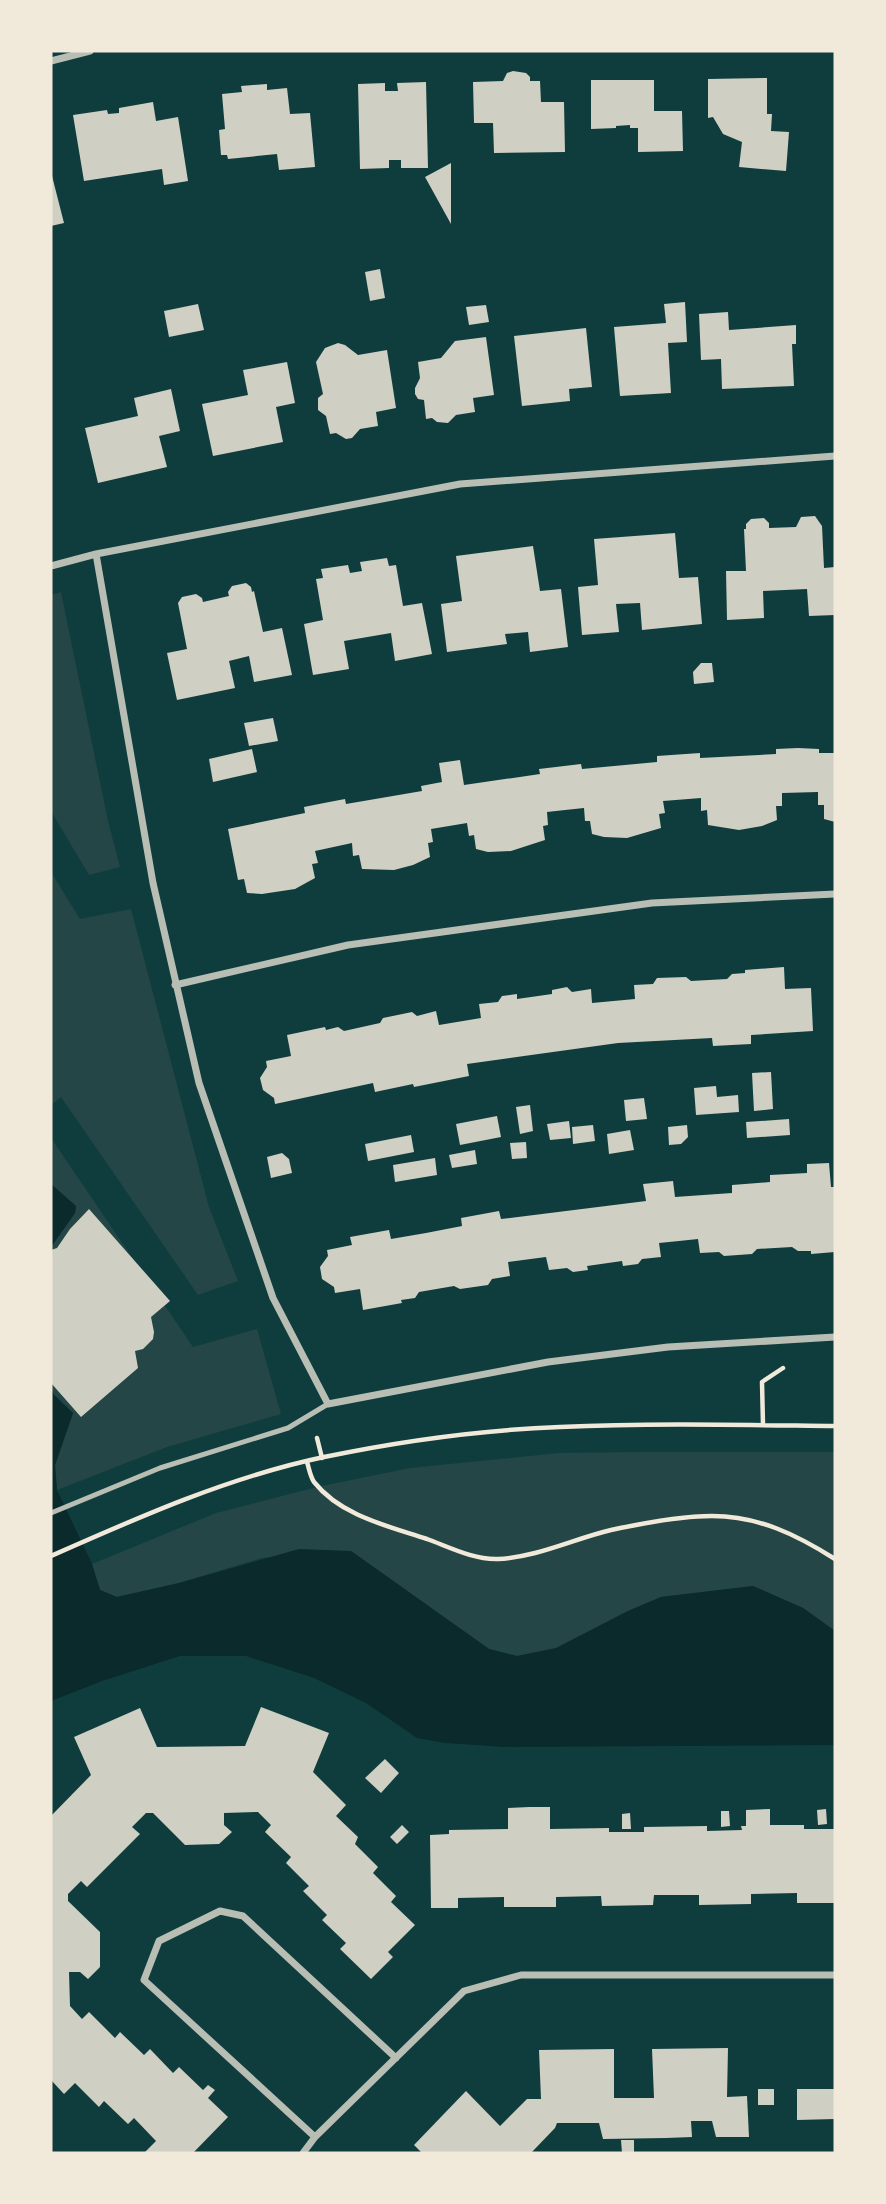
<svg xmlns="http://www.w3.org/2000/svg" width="886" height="2204" font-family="Overpass,sans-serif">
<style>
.green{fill:#244646}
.water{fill:#0a2a2b}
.building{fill:#cfcfc3}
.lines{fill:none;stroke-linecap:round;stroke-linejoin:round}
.path{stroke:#f1e9da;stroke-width:4.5}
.service{stroke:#b8beb3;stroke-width:5}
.minor{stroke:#b8beb3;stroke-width:7}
</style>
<rect width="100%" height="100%" fill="#0f3d3e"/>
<path class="green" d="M61,592l47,229 12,46 -31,8 -38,-64v-216z
M51,872l29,47 51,-10 78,298 29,74 -40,14 -137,-198 -10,8z
M51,1138l142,209 64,-18 24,85 -114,33 -110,43 -2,-25 18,-52 -19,-18 -3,-6v-142l24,-34 1,-6 -25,-23z
M643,1452h192v179l-32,-23 -50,-22 -92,11 -33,14 -72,38 -39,7 -28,-7 -138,-98 -89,7 -83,25 -62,14 -17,-7 -8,-26 124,-51 101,-26 93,-19 149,-15z"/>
<path class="water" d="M51,1184l25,22 -1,7 -24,34z
M51,1389l3,6 19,18 -18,52 2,25 35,74 8,26 17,7 62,-14 120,-34 52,2 138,98 28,7 39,-8 72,-37 33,-14 92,-11 50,22 32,23v114l-331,2 -59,-4 -28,-5 -51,-35 -52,-25 -68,-22h-66l-78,25 -51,20z"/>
<path class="building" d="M513,71l13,2 4,4v4h10l1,21h23l1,50 -71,1 -1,-30h-19l-1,-41 30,-1 4,-8z
M767,78v36h5l-1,17 18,1 -3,39 -47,-4 3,-25 -19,-8 -10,-17 -5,1v-39z
M591,80h63v31h28l1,40 -45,1v-24h-8v-3l-14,1v2l-25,1z
M426,82l2,86h-27v-8h-12v8l-29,1 -2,-85 27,-1v8h13l-1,-8z
M267,84v6l20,-2 3,26 20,-1 5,54 -36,3 -2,-16 -49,5 -1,-4h-6l-2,-25 6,-1 -3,-35 20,-2 -1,-6z
M153,102l3,19 22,-4 10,64 -24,4 -2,-16 -78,12 -11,-66 34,-5 1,4 11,-1v-5z
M451,163v61l-26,-47z
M51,172l13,51 -13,3z
M380,269l5,29 -15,3 -5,-29z
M685,302l2,40 -19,1 3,50 -51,3 -6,-69 52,-4 -2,-19z
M198,304l6,26 -35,7 -5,-26z
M486,305l3,17 -20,3 -3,-18z
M728,312l1,18 67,-5v19h-4l2,42 -72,3 -1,-30 -20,1 -2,-46z
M586,328l6,59 -23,2 1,12 -48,5 -8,-70z
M486,337l8,58 -21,3 2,14 -19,3 -8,8 -11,-1 -5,-4 -6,1 -2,-19 -6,-1 -3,-5v-6l5,-10 -2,-16 23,-4 14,-17z
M338,343l7,2 13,10 29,-5 9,58 -20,4 2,14 -18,3 -8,9 -6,1 -10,-6 -6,1 -4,-18 -8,-6v-12l5,-4 -7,-32 9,-14z
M287,362l8,41 -19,4 7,35 -70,14 -11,-52 46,-9 -5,-25z
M171,389l9,42 -21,5 8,31 -69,16 -13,-55 53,-12 -4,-18z
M815,516l7,10 2,42 11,-1v48l-26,1 -2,-27 -44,2 1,27 -37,2 -1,-49h20l-2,-42h2v-5l5,-5 13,-1 5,5v5l27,-1 5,-10z
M675,533l4,45 19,-1 4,47 -60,6 -2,-27 -24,1 3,28 -37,3 -4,-48 20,-2 -4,-46z
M533,546l7,45 21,-2 7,58 -38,5 -2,-20 -23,2 2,10 -60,8 -6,-48 21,-3 -6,-45z
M387,558l2,8 7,-1 7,41 19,-3 10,51 -37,7 -4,-28 -47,8 5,28 -36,6 -9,-51 19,-4 -7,-41 7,-1 -2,-9 27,-4 2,8 12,-2 -2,-9z
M246,583l5,4 1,5 2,-1 9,41 19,-4 10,47 -38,7 -5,-26 -20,5 6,27 -58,12 -10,-47 20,-4 -9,-46 4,-6 14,-3 6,4 1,4 26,-6 -1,-4 4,-6z
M701,663h11l2,19 -20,2 -1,-12z
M273,718l5,23 -29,5 -5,-23z
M798,748l21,1v4h16v69l-11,-3v-14h-6v-13l-36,1v13h-6l1,14 -15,6 -23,4 -31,-5 -1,-15 -6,1v-13l-38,3 2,12 -6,1 2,14 -34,10 -23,-1 -12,-3 -2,-13h-5l-1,-13 -19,2 -18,2 1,13 -5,1 2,14 -34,11 -23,1 -12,-3 -2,-14 -5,1 -2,-13 -36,6 2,13 -5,1 2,14 -17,8 -19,5 -32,-1 -3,-14 -6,1 -1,-13 -37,8 3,12 -6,1 3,14 -20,11 -33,5 -15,-1 -3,-14 -6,1 -10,-51 77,-16 -1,-6 20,-4 21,-4 1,5 76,-13 -1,-5 21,-4 -3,-19 21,-3 4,25 76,-11 -1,-5 42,-5 1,5 75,-7v-6l43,-3v5l76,-4v-5z
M252,749l5,23 -44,10 -4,-23z
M784,967l1,22 26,-1 2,43 -62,4v9l-38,2 -1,-8 -94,5 -94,13 -57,8 2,12 -55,11 -1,-3 -38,8 -2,-9 -98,21 -1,-6 -11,-8 -3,-12 7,-11 -1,-6 25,-5 -4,-21 38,-8 1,3 12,-3 6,4 36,-8 3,-5 29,-6 5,4 19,-5 3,14 42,-7 -2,-14 19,-2 4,-6 15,-2v5l35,-5v-4l15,-3 5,5 19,-3 1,14 43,-4 -1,-14 19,-1 4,-6 29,-1 5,4 36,-2 5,-5 13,-1v-3z
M771,1072l2,37 -19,2 -2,-38z
M716,1086l1,11 21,-2 1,17 -43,3 -2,-27z
M644,1098l3,21 -21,2 -2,-21z
M530,1105l3,26 -13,3 -4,-27z
M497,1116l4,21 -41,8 -4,-21z
M789,1119l1,16 -43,3 -1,-16z
M569,1121l2,17 -21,2 -3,-16z
M593,1125l2,16 -22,3 -1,-17z
M687,1125l1,12 -7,7 -12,1 -1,-18z
M630,1130l4,20 -25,4 -2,-20z
M411,1135l3,17 -46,9 -3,-17z
M526,1142l1,16 -15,1 -2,-16z
M475,1150l2,14 -25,4 -3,-13z
M282,1153l7,6 3,14 -21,5 -4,-21z
M435,1158l2,17 -42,7 -2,-17z
M829,1163l2,24h4v65l-24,2v-3h-13l-6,-4 -35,2 -5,5 -28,2 -5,-4 -19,1 -2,-14 -19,2 -20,2 2,14 -19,2 -4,5 -15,2 -1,-5 -35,5 1,4 -15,2 -6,-4 -18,2 -3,-13 -38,5 2,14 -18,3 -4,6 -28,4 -6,-3 -35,6 -4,6 -14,2 1,3 -39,7 -3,-21 -25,4 -1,-6 -12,-8 -2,-12 8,-11 -1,-6 25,-5 -2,-8 39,-7 2,9 35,-6 36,-7 -1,-8 38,-7 2,8 145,-18 -3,-17 30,-3 2,16 57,-4v-8l38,-3v-7l37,-2v-9z
M89,1209l81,92 -19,16 3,15 -1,7 -10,10 -8,2 3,17 -57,49 -30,-34v-133l6,-2 13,-19z
M261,1707l68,26 -16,39 33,33 -10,11 22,21 -3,7 23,23 -5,6 23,23 -5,6 24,23 -27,27 5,5 -22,22 -31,-30 6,-6 -24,-23 5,-5 -24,-24 6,-5 -23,-23 5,-6 -26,-25 6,-7 -13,-13 -34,1v12l8,7 -13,12 -34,1 -32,-32h-7l-14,14 8,7 -53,53 -6,-6 -13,13v7l32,31v35l-12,12 -8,-7h-11l1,34 12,13 7,-7 26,26 5,-6 24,23 6,-6 23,24 6,-6 24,23 5,-5 7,5 -7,8 20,19 -35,36h-49l12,-12 -22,-23 -6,6 -24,-23 -5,6 -24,-24 -11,11 -13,-14v-264l40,-41 -17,-38 66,-29 17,39 88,-1z
M385,1759l14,14 -18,20 -16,-15z
M529,1807h21v22l59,-1v4h35v-5l63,-1v5l35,-1 -1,-4h5v-16l24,-1v16h34v4h31v74h-38v-10l-46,1v10l-52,1v-10h-45l-1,10 -51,1 -1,-10 -45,1v10h-52v-10l-46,1v10h-27l-1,-73 19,-1v-4l59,-1v-21z
M826,1809l1,15 -9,1 -1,-15z
M721,1811h8l1,15 -9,1z
M630,1813l1,16h-9v-15z
M402,1825l7,7 -12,12 -7,-7z
M728,2048l-1,49 20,-1 2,41h-33l-4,-16h-21l1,16 -26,1 -63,1 -4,-16h-42l-2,5 -24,25h-109l-8,-8 52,-54 34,35 27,-27h14l-2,-49 75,-1v49h40l-2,-49z
M758,2089h16v16h-16z
M797,2089h38v30l-38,1z
M621,2140h13v13h-12z"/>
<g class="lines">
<path class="path" d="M763,1425l-1,-43 21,-14
M317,1438l5,20
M307,1462c2,6 3,14 7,20 27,34 74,44 113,57 22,8 47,21 71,20 40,-2 75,-20 113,-29 28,-6 73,-14 101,-14 47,0 85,19 123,43
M51,1556c88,-39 178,-79 273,-99 77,-16 157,-27 236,-30 92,-4 184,-2 275,-1"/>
<path class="service" d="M51,1513l109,-45 128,-40 40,-24"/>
<path class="minor" d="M51,61l39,-10
M96,554l57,329 46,200 74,215 55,106 220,-42 120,-15 167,-10
M51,566l45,-12 364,-70 375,-28
M175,985l173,-40 304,-42 183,-9
M315,2137l-171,-157 15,-39 61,-30 23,5 153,142
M303,2153l12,-16 149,-146 57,-16h314"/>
</g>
<rect width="886" height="2204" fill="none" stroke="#f1e9da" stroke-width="105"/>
</svg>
